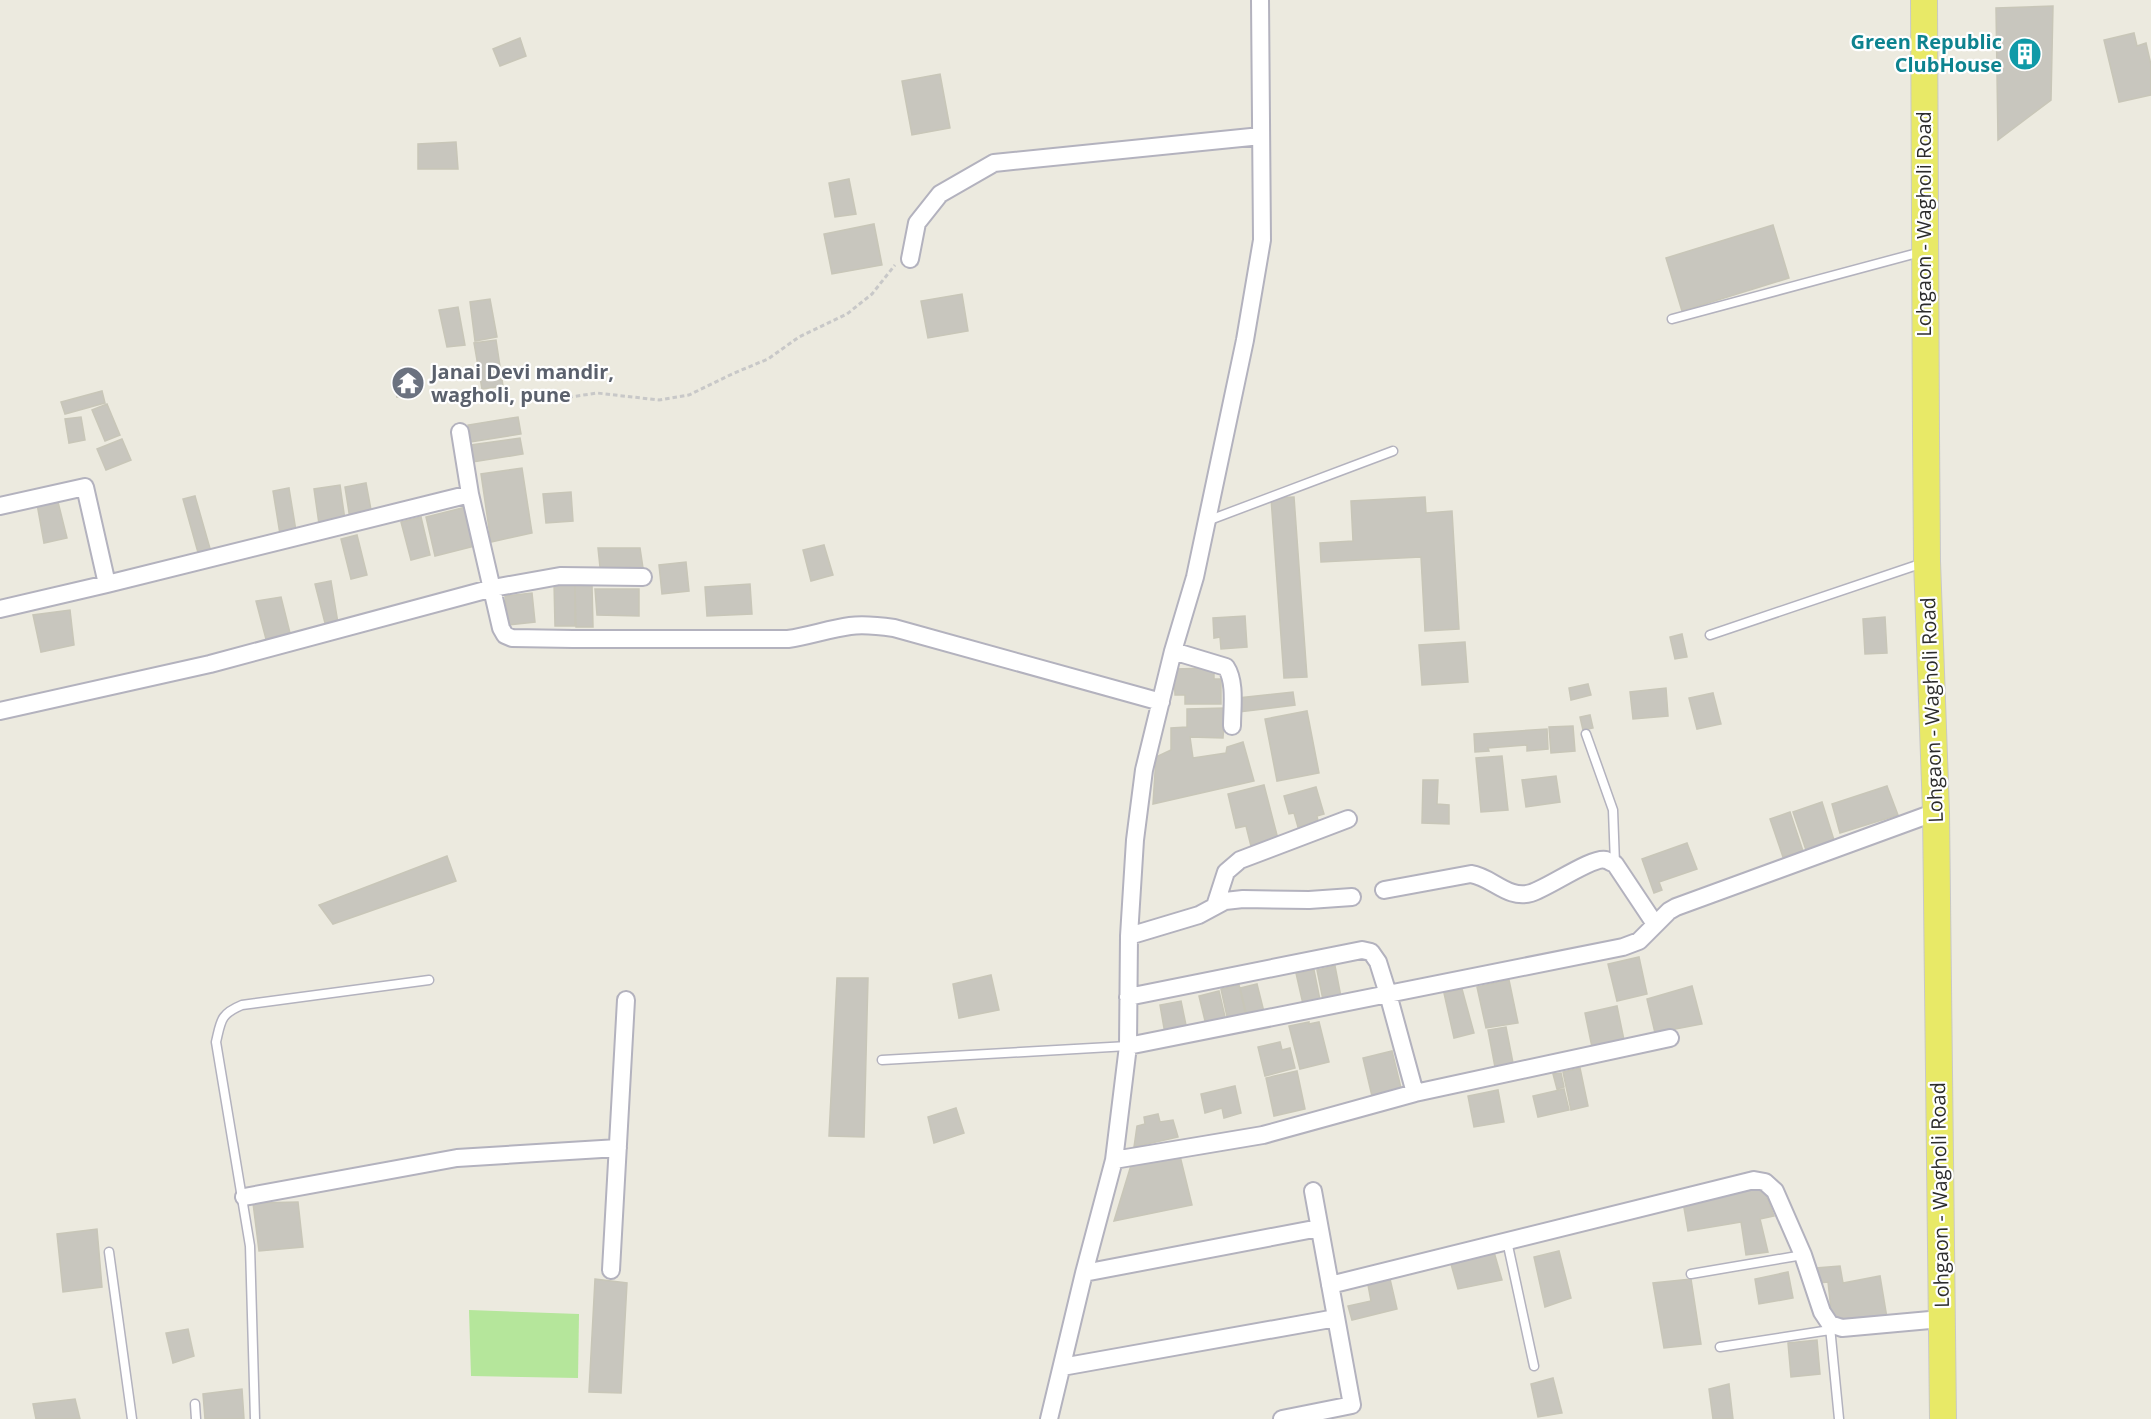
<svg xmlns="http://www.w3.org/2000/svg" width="2151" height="1419" font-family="'Open Sans',sans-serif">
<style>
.pitch{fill:#b5e69b}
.building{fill:#c8c6be;stroke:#c8c6b8;stroke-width:1.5}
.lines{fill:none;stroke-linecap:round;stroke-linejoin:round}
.lane-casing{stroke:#b3b2be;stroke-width:11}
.street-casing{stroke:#b3b2be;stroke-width:20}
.primary-casing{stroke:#c8c8c8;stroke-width:28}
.path{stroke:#c8c8c8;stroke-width:3;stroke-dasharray:4.5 3;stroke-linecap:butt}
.lane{stroke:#fff;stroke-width:8}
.street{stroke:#fff;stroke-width:16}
.primary{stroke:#e8e967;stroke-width:26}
.labels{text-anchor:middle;stroke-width:4.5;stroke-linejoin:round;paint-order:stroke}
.culture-label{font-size:20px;font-weight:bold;fill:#0d838f;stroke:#fff;text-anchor:end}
.street-label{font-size:20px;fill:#2c2c2c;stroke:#fff}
.worship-label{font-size:20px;font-weight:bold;fill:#5b616d;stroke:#fff;text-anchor:start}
</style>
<rect width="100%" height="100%" fill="#eceadf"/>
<path class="pitch" d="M469,1310l110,4 -1,64 -107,-2z"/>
<path class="building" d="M2053,6l-2,94 -53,40 -2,-132z
M2134,33l3,13 9,-3 5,22v30l-32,7 -15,-62z
M520,38l6,18 -26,10 -7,-17z
M940,74l10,54 -38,7 -10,-54z
M456,142l2,27h-40v-25z
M849,179l7,35 -21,3 -6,-34z
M874,224l8,41 -50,9 -8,-40z
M1773,225l16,53 -107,33 -16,-53z
M962,294l6,37 -40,7 -7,-37z
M490,299l7,38 -22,4 -5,-39z
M458,307l7,38 -18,2 -8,-37z
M496,340l7,46 -21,3 -8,-46z
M419,371l4,19 -26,7 -3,-20z
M102,391l3,12 -40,11 -4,-12z
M107,404l13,31 -15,6 -13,-31z
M81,417l4,23 -16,3 -4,-24z
M518,417l3,17 -50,8 -3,-17z
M520,438l3,16 -50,8 -2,-17z
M122,439l9,21 -25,10 -9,-21z
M522,468l10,65 -41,9 -10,-68z
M366,483l6,32 -22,4 -5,-32z
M340,485l5,35 -26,4 -5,-35z
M289,488l7,43 -16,3 -7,-43z
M571,492l2,29 -27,2 -3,-29z
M195,496l16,56 -12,4 -16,-57z
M1294,497l13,180 -23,1 -13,-180z
M1425,497l1,16 26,-2 7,118 -34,2 -4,-74 -100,5 -1,-19 33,-2 -2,-40z
M57,498l10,40 -23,5 -7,-39z
M466,507l9,39 -40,10 -9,-39z
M421,517l9,38 -19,5 -10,-38z
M357,535l10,40 -16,4 -10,-40z
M824,545l9,30 -22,6 -8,-31z
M598,548h42l3,20 -43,-1z
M686,562l3,29 -27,3 -3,-29z
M331,581l7,42 -12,4 -11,-43z
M554,583l21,2v41h-20z
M575,584l17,1 1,42h-17z
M750,584l2,30 -45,2 -2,-29z
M595,589h44v27l-42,-1z
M532,593l3,29 -27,3 -3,-29z
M281,597l9,36 -24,6 -10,-38z
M70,610l4,35 -33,7 -8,-37z
M1245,616l2,31 -26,2 -1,-12 -6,1 -1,-20z
M1885,617l2,36 -22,1 -2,-35z
M1682,634l5,23 -12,2 -5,-22z
M1465,642l3,40 -46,3 -3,-40z
M1214,668v11h7v25h-36v-9h-10l-1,-26z
M1588,684l3,11 -20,5 -2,-12z
M1666,688l2,28 -35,3 -3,-27z
M1293,692l2,13 -56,7 -1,-14z
M1713,693l8,31 -24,5 -8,-31z
M1225,708l-2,30 -33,-1 3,21 33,-5 1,-6 16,-5 11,39 -101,23 3,-47 15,-7v-22l16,-1v-18z
M1307,711l12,62 -42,8 -12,-62z
M1590,715l3,13 -10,2 -3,-13z
M1573,726l2,25 -24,2 -2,-26z
M1547,729l1,20 -21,2v-6l-39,3 1,3 -14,1 -1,-18z
M1502,756l6,54 -27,2 -5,-54z
M1556,776l4,26 -34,5 -4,-27z
M1423,780h15l-1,24 12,1v19l-27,-1z
M1264,785l14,54 -27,7 -5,-20 -10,2 -8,-34z
M1887,786l11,29 -58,18 -8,-29z
M1316,787l8,27 -7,2 1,5 -20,6 -4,-14 -5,1 -5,-18z
M1822,802l12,38 -28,10 -13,-38z
M1790,812l13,39 -20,6 -13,-38z
M1687,843l10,26 -38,13 3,8 -8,3 -12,-34z
M447,856l9,25 -123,43 -14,-19z
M1639,957l8,37 -30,7 -9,-37z
M1335,966l6,31 -18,3 -6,-30z
M1314,970l6,30 -17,4 -7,-31z
M991,975l8,35 -40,8 -6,-34z
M837,978h31l-4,159 -35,-1z
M1509,980l9,43 -32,5 -9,-41z
M1257,984l7,28 -17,4 -7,-28z
M1239,985l7,31 -18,5 -7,-32z
M1692,986l10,38 -47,9 -8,-34z
M1462,989l12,44 -20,5 -10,-45z
M1219,991l7,30 -20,4 -7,-29z
M1181,1001l6,29 -22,4 -5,-29z
M1617,1006l7,34 -32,7 -7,-34z
M1309,1022v2l10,-2 10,40 -29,7 -11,-43z
M1506,1027l7,36 -18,4 -7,-37z
M1280,1042l2,8 8,-2 5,20 -30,8 -7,-29z
M1392,1051l9,37 -29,8 -9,-38z
M1580,1068l8,38 -17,4 -8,-38z
M1297,1071l8,38 -31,7 -8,-38z
M1561,1073l3,14 -7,2 -4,-15z
M1235,1086l6,27 -17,5 -2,-10 -17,5 -4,-19z
M1564,1089l5,21 -31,7 -5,-21z
M1498,1090l6,32 -30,5 -6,-31z
M956,1108l8,25 -30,10 -6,-26z
M1158,1114l2,8 13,-2 5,17 -44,10 3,-21 8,-2 -1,-7z
M1180,1156l12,49 -78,16 18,-59z
M1762,1184l12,32 -14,3 8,33 -22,3 -5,-33 -53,9 -5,-29z
M298,1202l5,45 -44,4 -6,-48z
M97,1229l5,58 -39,5 -6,-58z
M1559,1251l12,47 -26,9 -11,-50z
M1494,1252l8,28 -44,9 -7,-25z
M1840,1266l3,17 37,-7 7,42 -55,1 -4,-37 -9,1 -3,-15z
M1788,1272l5,26 -34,6 -4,-25z
M595,1279l32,4 -6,110 -32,-1z
M1390,1279l7,30 -45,11 -4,-14 23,-5 -3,-16z
M1691,1279l10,65 -37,4 -11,-65z
M188,1329l6,27 -21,7 -7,-30z
M1817,1340l3,34 -29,3 -3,-34z
M1553,1378l9,35 -24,4 -7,-33z
M1729,1384l4,35h-20l-4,-30z
M242,1389l2,30h-39l-2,-25z
M75,1399l5,20h-44l-3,-15z"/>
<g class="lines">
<g class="lane-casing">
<path id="lane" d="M1672,319l249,-67
M1207,521l186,-70
M1710,635l213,-72
M1586,734l27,76 2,54
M882,1060l246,-14
M1507,1241l27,125
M109,1252l23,167
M1691,1274l112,-19
M1830,1327l9,92
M1720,1347l110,-17
M195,1404l1,15
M255,1419l-5,-173 -34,-204c5,-21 4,-28 26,-37l187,-25"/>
</g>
<g class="street-casing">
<path id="street" d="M1260,0l2,240 -17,100 -50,237 -22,74 -29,119 -9,70 -6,96 -1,110 495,-99 16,-6 30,-30 7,-4 260,-95
M910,259l7,-36 23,-29 54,-31 267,-27
M460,432l10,62
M0,506l85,-19 22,97
M0,609l107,-25 363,-90 31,134 4,7 7,3 61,1h215c21,-3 41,-10 62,-13 15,-2 30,0 44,2l267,74
M1173,651l53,16c10,15 6,41 6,59
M0,711l210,-47 283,-76 67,-12 83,1
M1384,890l87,-16c21,3 37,26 60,19 17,-5 62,-37 75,-33 3,1 6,3 9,4l40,60
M1215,906l11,-34 14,-12 108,-41
M1129,936l70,-21 26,-14 18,-2 66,1 43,-3
M1128,997l234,-47 9,2 7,10 10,32 27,99
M1114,1160l149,-25 152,-42 255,-55
M244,1197l213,-39 161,-10
M611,1270l15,-270
M1084,1273l235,-45
M1330,1285l424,-105 11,2 10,9 28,64 19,57 8,12 12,4 99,-9
M1062,1367l274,-49
M1049,1419l35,-146 30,-113 14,-114
M1282,1419l70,-14 -39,-214"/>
</g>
<g class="primary-casing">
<path id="primary" d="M1924,0l2,435 1,126 9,251 7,607"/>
</g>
<path class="path" d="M532,392l25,7 40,-6 62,7 30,-5 43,-21 36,-15 31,-22 48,-23 25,-20 23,-29"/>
<use href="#lane" class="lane"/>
<use href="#street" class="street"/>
<use href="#primary" class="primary"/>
</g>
<defs>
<g id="building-disc" transform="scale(1.725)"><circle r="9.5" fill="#0f9aa8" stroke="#fff"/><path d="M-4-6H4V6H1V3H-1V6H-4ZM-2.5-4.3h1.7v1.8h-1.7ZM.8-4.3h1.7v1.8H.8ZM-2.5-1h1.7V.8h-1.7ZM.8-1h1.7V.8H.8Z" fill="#fff"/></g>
<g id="temple-disc" transform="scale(1.725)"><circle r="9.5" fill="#6b7280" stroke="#fff"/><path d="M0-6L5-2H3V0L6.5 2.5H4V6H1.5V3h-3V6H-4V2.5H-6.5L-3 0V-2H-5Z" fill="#fff"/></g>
</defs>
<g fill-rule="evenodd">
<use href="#building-disc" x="2025" y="54"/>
<use href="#temple-disc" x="408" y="383"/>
</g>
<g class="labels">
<g class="culture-label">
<text x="2002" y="49">Green Republic<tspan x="2002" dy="23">ClubHouse</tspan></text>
</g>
<g class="street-label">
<text transform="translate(1924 224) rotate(-90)" y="7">Lohgaon - Wagholi Road</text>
<text transform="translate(1932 710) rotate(-92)" y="7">Lohgaon - Wagholi Road</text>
<text transform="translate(1940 1195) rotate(-91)" y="7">Lohgaon - Wagholi Road</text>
</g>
<g class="worship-label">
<text x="431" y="379">Janai Devi mandir,<tspan x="431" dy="23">wagholi, pune</tspan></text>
</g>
</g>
</svg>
